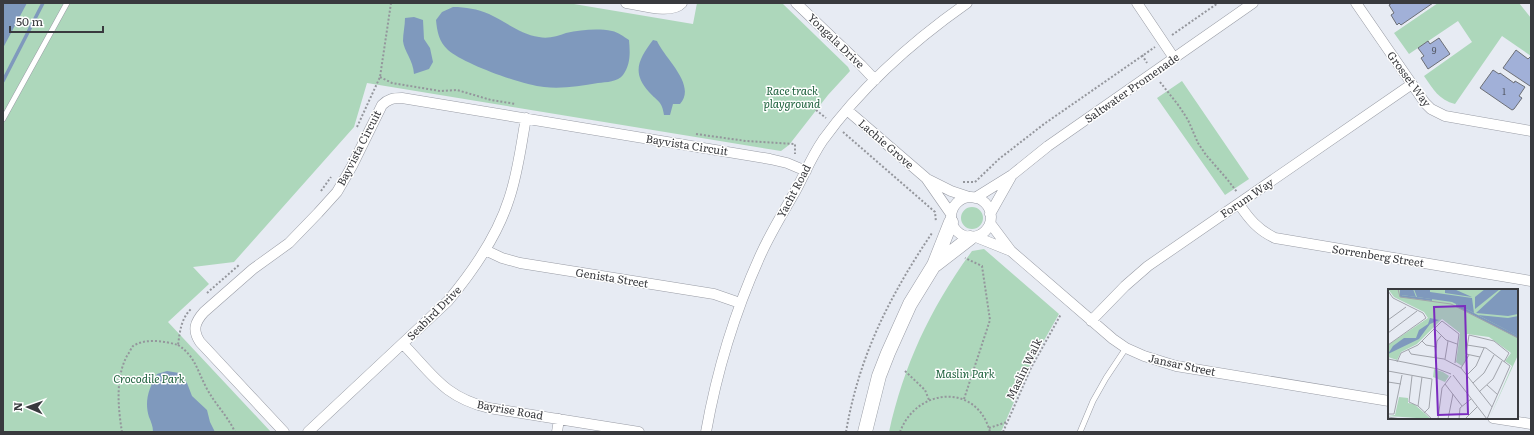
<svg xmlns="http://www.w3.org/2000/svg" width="1534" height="435" font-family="Literata,serif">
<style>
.green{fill:#add7bb}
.water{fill:#7f99bd}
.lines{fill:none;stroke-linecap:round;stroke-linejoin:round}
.stream{stroke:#7f99bd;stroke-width:3.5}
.building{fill:#a1b0d8;stroke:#6c6f76}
.lane-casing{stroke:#999ca5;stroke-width:6}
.street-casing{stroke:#999ca5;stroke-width:11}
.secondary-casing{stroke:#999ca5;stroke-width:15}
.path{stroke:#94969c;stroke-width:2;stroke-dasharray:2 2;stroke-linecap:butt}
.lane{stroke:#fff;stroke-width:5}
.street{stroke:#fff;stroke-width:10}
.secondary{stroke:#fff;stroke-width:14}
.labels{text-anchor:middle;stroke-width:3;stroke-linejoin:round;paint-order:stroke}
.number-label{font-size:9px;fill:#535864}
.street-label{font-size:11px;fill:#393a3e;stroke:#fff}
.park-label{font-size:11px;font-style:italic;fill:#20623e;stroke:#fff}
.inset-river{fill:none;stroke:#7f99bd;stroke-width:2}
.inset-road{fill:none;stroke:#a1a4ab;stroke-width:1}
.view{fill:#7b2cbf;fill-opacity:0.15;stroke:#7b2cbf;stroke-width:2}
.inset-edge{fill:none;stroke:#393a3e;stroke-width:2}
</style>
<rect width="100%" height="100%" fill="#e7ebf3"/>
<path class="green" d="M3,3h565l125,21 4,-21h85l66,64 2,4 -22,24 -39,50 -8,6 -414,-68 -13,44 -120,135 -41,5 16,17 -41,38 103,110h-268z
M1438,3h81l12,15v38l-29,-20 -47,68c-16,-4 -22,-15 -31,-28l48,-34 -14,-21 -49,33 -15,-21z
M1182,81l67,98 -24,16 -68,-97z
M961 218a11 11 0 1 1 22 0a11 11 0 1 1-22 0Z
M984,249l75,65 -30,53 -28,65h-112c15,-68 42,-125 83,-181z"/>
<path class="water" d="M3,3h24l-24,45z
M453,7c13,0 24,2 36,7 17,8 31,20 50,23 9,2 19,-1 27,-4 15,-3 31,-5 46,-2 6,1 12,6 17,9 1,12 2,24 -6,35 -5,7 -17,7 -25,8 -18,3 -36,6 -54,4 -22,-2 -80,-23 -96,-37 -9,-8 -11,-19 -12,-30l6,-8z
M414,17l9,3 1,19 6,9 3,14 -4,7 -15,5c-1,-14 -10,-23 -11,-33 0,-8 2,-15 2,-23z
M653,40l4,1c8,18 40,44 23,63h-7l-3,11h-6c-2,-14 -6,-13 -15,-23 -18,-20 -10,-33 4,-52z
M167,371l12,2 8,10 5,13 15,14 3,12 5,10h-62c0,-6 -2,-10 -4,-15 -5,-16 0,-29 8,-43z"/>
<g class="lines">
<path class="stream" d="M3,81l40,-78"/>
</g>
<path class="building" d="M1392,3h41l-32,22 -2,-2 -2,2 -6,-10 3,-2 -5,-8z
M1439,38l11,16 -22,15 -7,-11 3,-2 -6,-8 10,-7 2,3z
M1516,50l12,9 2,-2 1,1v26l-1,2 -27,-18z
M1493,70l6,4 1,-1 14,10 1,-2 10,6 -6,9 3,2 -8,11 -2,1 -32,-22z"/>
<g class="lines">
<g class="lane-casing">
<path id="lane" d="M3,119l64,-116
M1080,432l13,-31 13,-23 20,-30"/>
</g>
<g class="street-casing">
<path id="street" d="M626,3c15,2 45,12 56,0
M796,3l65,62 14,15
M1137,3l37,55
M1356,3l69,100 6,6 14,7 86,15
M847,110l79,68 25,36
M927,179l24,12 18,6
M951 217a20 20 0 1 1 40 0a20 20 0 1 1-40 0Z
M975,198l37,-23 36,-29 205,-143
M1239,204c10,15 19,26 36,34l256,43
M990,214l22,-39
M990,223l21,28 102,88 13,9 18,8 32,10 213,35
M976,237l35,14
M485,250l17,8 18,5 194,31 26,9
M1091,321l34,-35 23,-20 264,-182
M403,344c30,31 41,53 86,64l150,24
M1493,418l38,6
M284,432l-84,-90c-8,-12 -5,-20 4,-30l49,-43 36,-26 29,-30 19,-21 15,-26 30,-61c6,-6 11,-7 20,-7l368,61 17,4 19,8
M308,432l140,-131c25,-30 49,-64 61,-102 9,-26 12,-54 17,-81
M557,432l2,-13
M706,432c11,-62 29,-121 55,-178 10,-22 23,-43 35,-64 9,-17 16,-34 27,-50 39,-54 90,-99 144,-137"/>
</g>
<g class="secondary-casing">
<path id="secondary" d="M935,265l35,-27
M865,432l14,-56 9,-23 22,-49 24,-39 17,-43"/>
</g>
<path class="path" d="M1172,35l46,-32
M1142,55l5,8
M380,77l12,6 48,8 17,-1 34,10 25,4
M1160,82l19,24 9,14 10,23 8,12 21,24 10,13
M816,110l10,8
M357,127l23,-50 11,-74
M843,132l92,80 1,10
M696,134l50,7 49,3v10
M963,182h12l24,-23 45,-35 111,-77
M321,191l10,-14
M207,293l32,-28
M178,345c17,11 19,25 28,42 8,16 21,28 29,45
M905,371l20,19 4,10
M964,399l26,-79 -8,-54 -17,-8
M989,428l18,-6
M122,432c-4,-24 -7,-56 6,-78 2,-2 3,-6 5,-8 12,-8 32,-5 45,-1 2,-14 3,-27 14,-37
M846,432c13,-76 43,-135 86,-199
M900,432c16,-44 77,-50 90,0
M1003,432l28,-64 30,-54"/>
<use href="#lane" class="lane"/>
<use href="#street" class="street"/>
<use href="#secondary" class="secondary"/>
</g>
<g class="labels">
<g class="number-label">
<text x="1434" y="54">9</text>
<text x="1504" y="95">1</text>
</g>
<g class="street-label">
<text transform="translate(836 41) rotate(44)" y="4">Yongala Drive</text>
<text transform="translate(1409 79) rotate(54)" y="4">Grosset Way</text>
<text transform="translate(1132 88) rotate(-35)" y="4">Saltwater Promenade</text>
<text transform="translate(886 144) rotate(41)" y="4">Lachie Grove</text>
<text transform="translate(687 145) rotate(9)" y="4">Bayvista Circuit</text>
<text transform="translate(359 148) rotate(-63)" y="4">Bayvista Circuit</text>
<text transform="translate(794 191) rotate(-62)" y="4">Yacht Road</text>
<text transform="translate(1247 198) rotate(-34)" y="4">Forum Way</text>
<text transform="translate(1378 256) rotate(9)" y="4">Sorrenberg Street</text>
<text transform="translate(612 278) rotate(9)" y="4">Genista Street</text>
<text transform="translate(434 313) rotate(-45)" y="4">Seabird Drive</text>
<text transform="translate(1182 365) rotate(12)" y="4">Jansar Street</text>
<text transform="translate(1024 369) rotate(-64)" y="4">Maslin Walk</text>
<text transform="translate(510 410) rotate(10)" y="4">Bayrise Road</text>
</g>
<g class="park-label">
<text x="792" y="95">Race track<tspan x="792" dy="13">playground</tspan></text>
<text x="965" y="378">Maslin Park</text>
<text x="149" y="383">Crocodile Park</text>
</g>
</g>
<g transform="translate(1388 289)">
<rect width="130" height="130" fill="#e7ebf3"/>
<path d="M0,0h130v66l-29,64 23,-53 -7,-5 6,-8 -22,-16 -22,-3 -2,21 3,2 -6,9 -6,-4 4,-29 -18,-14 -25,25 -16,8 -4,8 -9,-3v-12l40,-27 -4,-6 -30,-15zM46,80l9,3 6,4 -4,6 -12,-5zM11,108l9,1v5l6,1 17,15 -43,-3 7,-1z" fill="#add7bb"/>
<path d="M14,0h11l3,8 -14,-2zM26,0h16v3l42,6 2,15 -22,-11 -35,-5zM57,0h9l18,8 -27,-4zM97,0h15l-25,20v-12zM114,0h16v25l-10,2 -32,-3zM90,26l30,3 10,-2v20zM42,29l9,2 -9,4 -11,15 -31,15 5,-8 11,-8h12l3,-8 9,-6z" fill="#7f99bd"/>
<path class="inset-river" d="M13,0v7l31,4M68,16l62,32"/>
<path class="inset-road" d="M10,0l2,8 51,7 67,34M0,2l5,7 30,15 3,5 -38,27M0,31l18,-13M46,39l12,12 11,4M0,44l29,-22M34,52l4,4 11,2M79,56l19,3 24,18 -18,41M20,60l3,5 33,5 17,9 31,39 -5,12M47,68l2,-16 4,-5M92,68l-14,-3 3,-19 25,6 15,12 -5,9M0,70l50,10 13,5M57,70l3,-18M9,73l4,-9 17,-8 24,-24 17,13 -4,29M73,79l8,-13M0,82l44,8 -3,29 -5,5M65,86l34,44M79,86l9,-9 8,-18M24,87l-3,26 9,4 14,13M0,93l13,2M85,94l11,-10 10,-18M57,95l17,22M99,96l11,10M91,103l14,-13 9,-18M30,117l4,-29M0,125h6l8,-39M0,128l13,2M78,129l11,-11M50,130l4,-31 9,-12M60,130l5,-25M71,130l1,-11 11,-9"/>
<path class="view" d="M77,17l3,108 -30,1 -4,-108z"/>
<rect width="130" height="130" class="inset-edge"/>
</g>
<rect width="1534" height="435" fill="none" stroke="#393a3e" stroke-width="8"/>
<g transform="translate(28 407) rotate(272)" stroke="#ffffff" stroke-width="3" paint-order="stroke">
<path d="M0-3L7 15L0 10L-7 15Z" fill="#393a3e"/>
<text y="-6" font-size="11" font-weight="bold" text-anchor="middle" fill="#393a3e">N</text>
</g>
<path d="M10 26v6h93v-6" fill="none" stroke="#393a3e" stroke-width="2"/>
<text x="16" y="26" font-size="12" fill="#393a3e" stroke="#ffffff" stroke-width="3" paint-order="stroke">50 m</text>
</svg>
